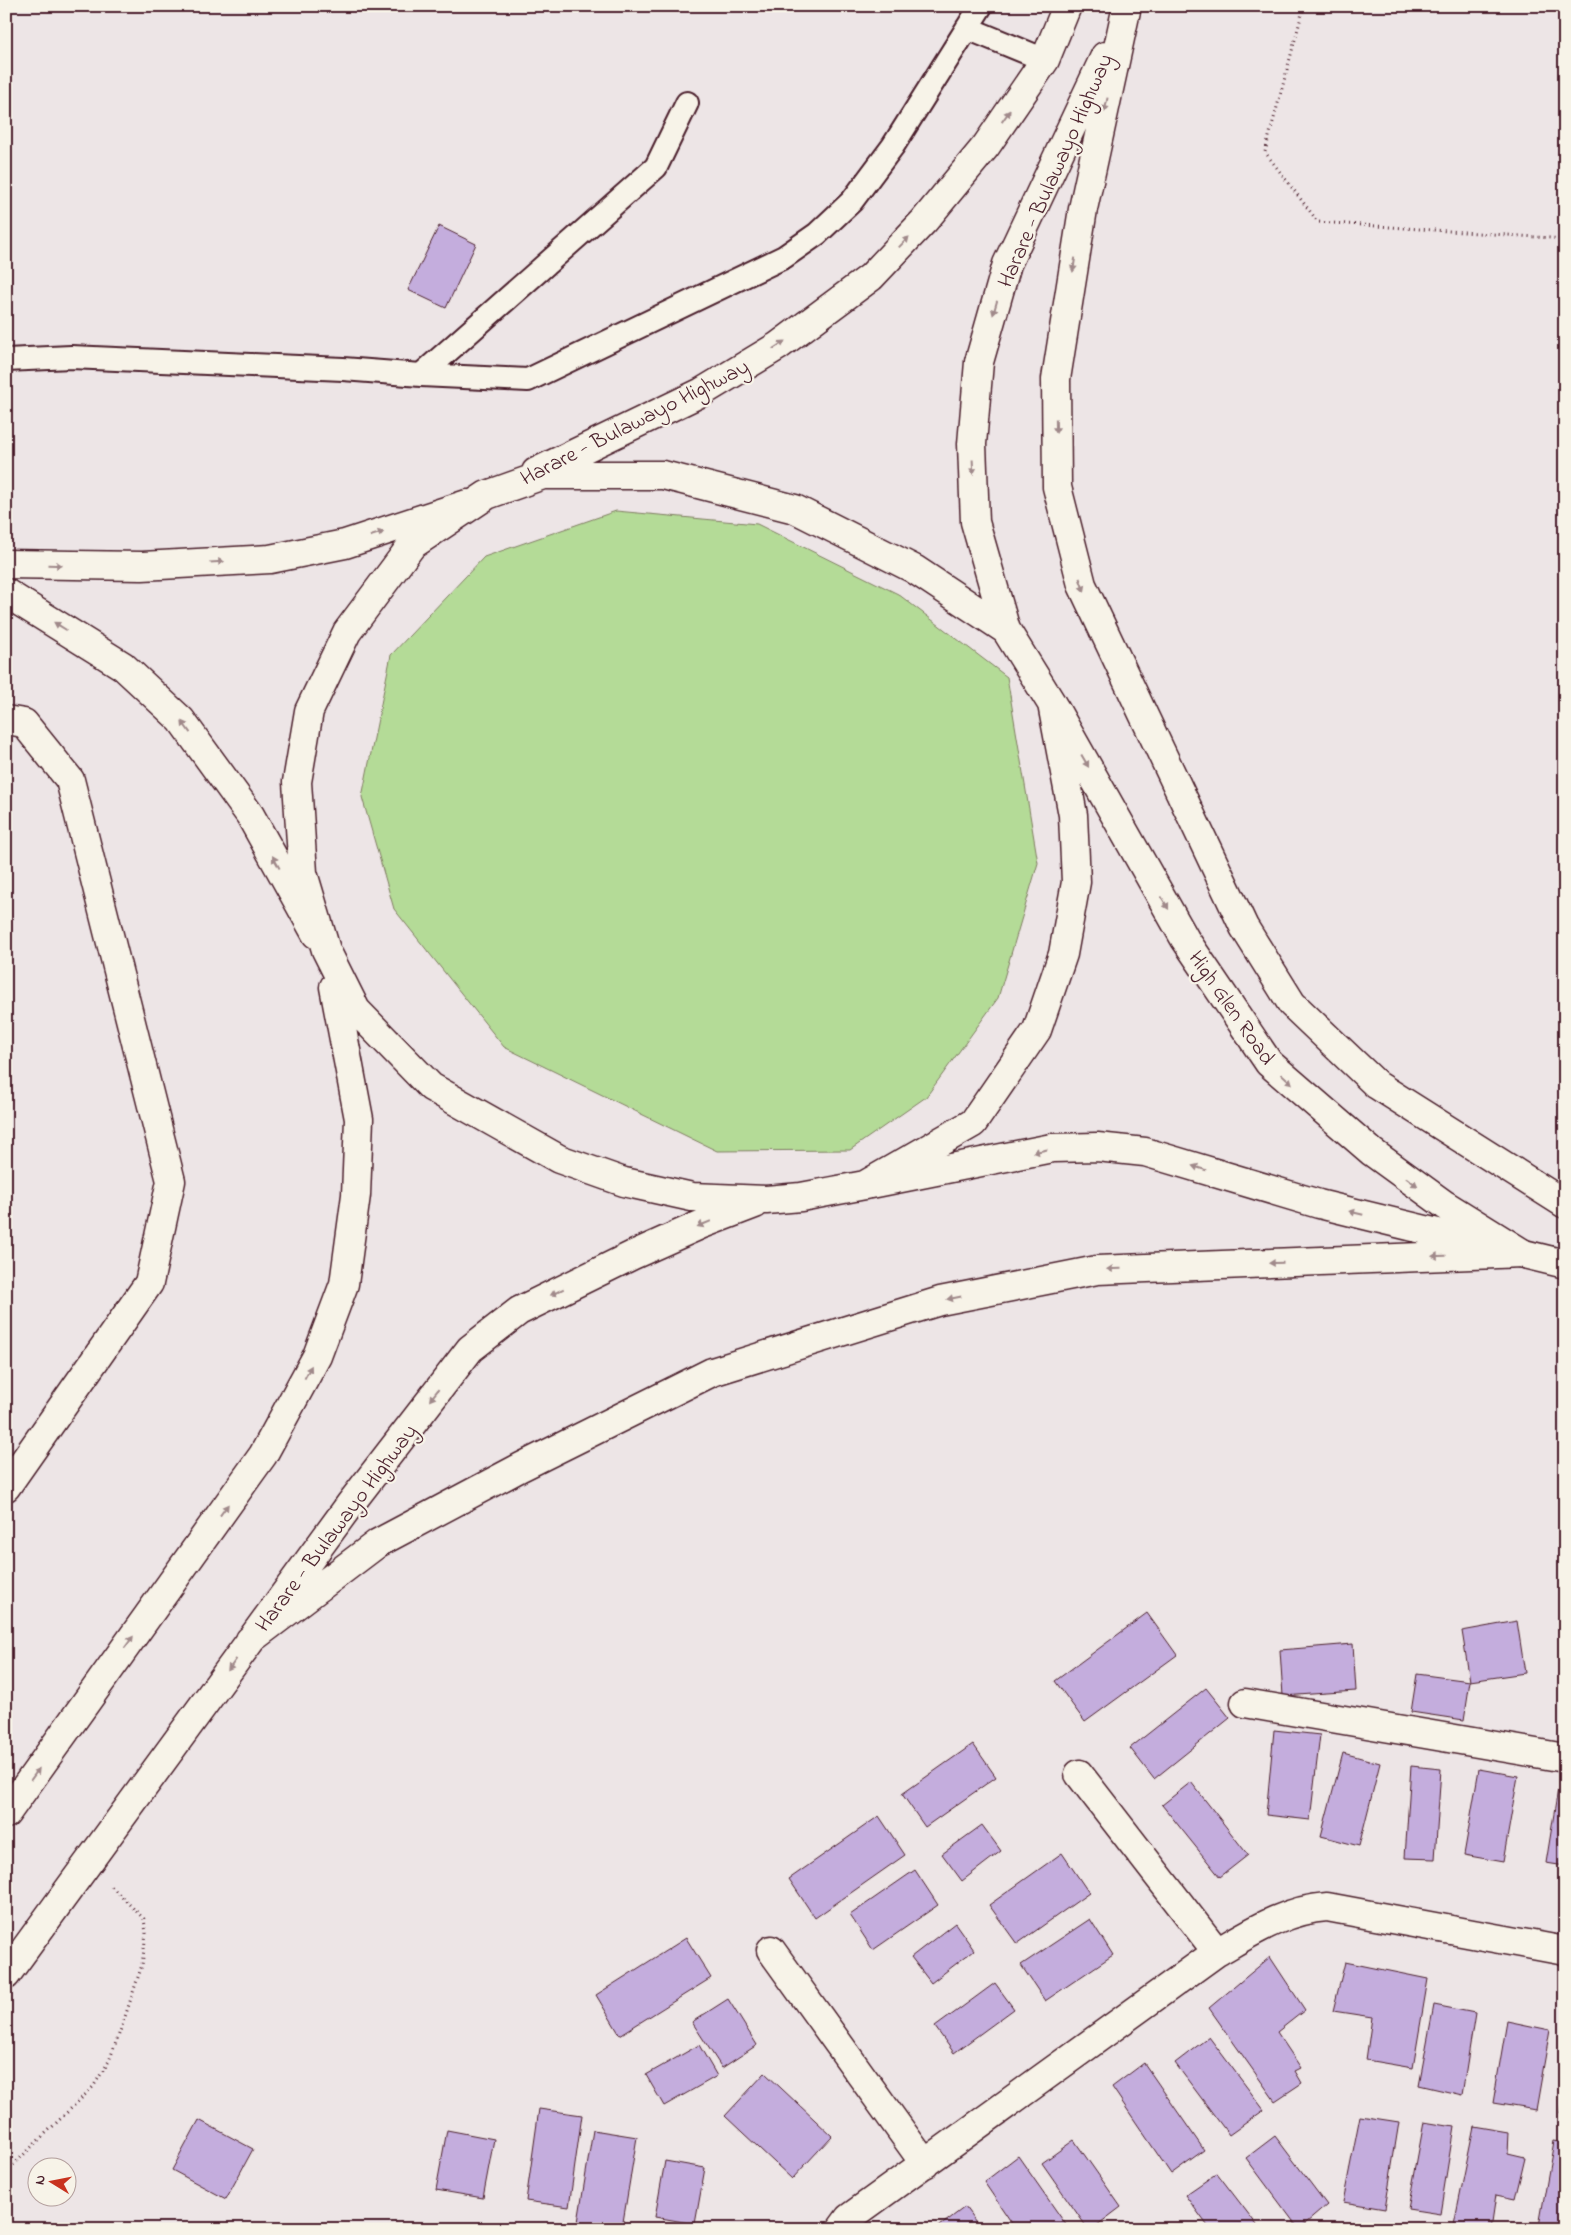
<svg xmlns="http://www.w3.org/2000/svg" width="1571" height="2235" font-family="'Indie Flower',sans-serif">
<style>
.green{fill:#b4db97;stroke:#7f7d61}
.building{fill:#c4addd;stroke:#4a1f2b}
.lines{fill:none;stroke-linecap:round;stroke-linejoin:round}
.lane-casing{stroke:#4a1f2b;stroke-width:26}
.street-casing{stroke:#4a1f2b;stroke-width:31}
.primary-casing{stroke:#4a1f2b;stroke-width:31}
.highway-casing{stroke:#4a1f2b;stroke-width:31}
.path{stroke:#4a1f2b;stroke-width:3;stroke-dasharray:1 4;stroke-linecap:butt}
.lane{stroke:#f7f3e8;stroke-width:22}
.street{stroke:#f7f3e8;stroke-width:28}
.primary{stroke:#f7f3e8;stroke-width:28}
.highway{stroke:#f7f3e8;stroke-width:28}
.oneway{fill:#a0898a}
.labels{text-anchor:middle;stroke-width:4.5;stroke-linejoin:round;paint-order:stroke}
.street-label{font-size:22px;fill:#4a1f2b;stroke:#f7f3e8}
</style>
<rect width="100%" height="100%" fill="#ede5e6"/>
<filter id="ink" filterUnits="userSpaceOnUse"><feTurbulence type="fractalNoise" baseFrequency=".02" numOctaves="2"/><feDisplacementMap in="SourceGraphic" scale="10" xChannelSelector="R" yChannelSelector="G"/><feConvolveMatrix kernelMatrix="1 2 1 2 8 2 1 2 1" color-interpolation-filters="sRGB"/></filter>
<g filter="url(#ink)">
<path class="green" d="M616,511l141,13 141,70 109,83 31,186 -40,135 -72,99 -76,53 -133,1 -213,-104 -110,-138 -32,-112 29,-142 93,-98z"/>
<path class="building" d="M439,226l37,18 -30,64 -38,-18z
M1147,1613l30,42 -92,67 -30,-41z
M1517,1621l8,52 -55,8 -8,-50z
M1353,1644l3,47 -73,5 -3,-46z
M1417,1674l53,7 -6,39 -53,-8z
M1206,1688l24,30 -76,61 -24,-31z
M1274,1730l46,5 -10,85 -44,-5z
M973,1744l23,33 -71,50 -23,-33z
M1343,1753l37,10 -21,83 -38,-10z
M1411,1766l30,3 -6,90 -30,-1z
M1479,1769l39,7 -15,86 -39,-7z
M1191,1782l57,73 -28,22 -58,-72z
M1558,1789l7,1v76l-19,-3z
M879,1816l26,39 -90,63 -26,-39z
M982,1825l19,26 -39,30 -20,-27z
M1062,1853l27,40 -72,51 -28,-39z
M915,1870l23,35 -65,45 -23,-35z
M1090,1919l23,36 -68,46 -24,-36z
M955,1923l19,27 -43,33 -20,-26z
M686,1938l25,40 -91,57 -24,-40z
M1270,1957l35,53 -28,22 24,36 -6,3 7,12 -27,18 -66,-93z
M1345,1962l83,17 -15,89 -47,-8 6,-43 -39,-6z
M995,1983l19,26 -60,44 -19,-26z
M728,1999l29,46 -35,23 -30,-46z
M1434,2005l41,8 -13,82 -43,-10z
M1507,2021l43,9 -14,80 -43,-7z
M1209,2037l55,73 -35,25 -54,-72z
M699,2045l18,31 -53,30 -18,-31z
M1144,2063l60,87 -33,24 -59,-87z
M765,2073l67,63 -40,43 -67,-63z
M1565,2085v29l-5,-1z
M539,2109l43,6 -13,92 -43,-6z
M1360,2116l39,6 -14,87 -42,-7z
M199,2120l54,29 -27,50 -54,-29z
M1424,2122l30,5 -14,87 -32,-5z
M1474,2126l35,6 -1,21 17,4 -10,42 -19,-4 -5,34h-20l-17,-5z
M447,2130l47,9 -11,59 -47,-8z
M593,2130l44,7 -15,91 -44,-6z
M1275,2136l52,69 -28,24 -53,-71z
M1074,2140l47,67 -29,22h-4l-46,-66z
M1554,2141l11,2v86l-26,-3z
M1018,2156l51,73h-53l-32,-47z
M665,2161l40,7 -10,56 -40,-7z
M1217,2173l43,56h-50l-25,-34z
M965,2207l16,22h-45z"/>
<g class="lines">
<g class="lane-casing">
<path id="lane" d="M967,28l78,32
M6,360l65,-3 272,12 78,6 235,-208 31,-64
M421,375l107,5 256,-123 33,-23 35,-33 41,-55 88,-140"/>
</g>
<g class="street-casing">
<path id="street" d="M6,564l136,2 128,-7 75,-15 122,-40
M6,593l117,73 58,54 69,95 66,119
M6,720l18,3 46,57 101,401 -22,102 -143,204
M1245,1703l320,55
M1079,1774l138,178
M771,1950l154,214
M841,2229l8,-11 368,-266c35,-20 68,-42 110,-45l238,44"/>
</g>
<g class="primary-casing">
<path id="primary" d="M1055,709l130,230 84,124 103,89 73,53 77,48
M871,1184l181,-36 45,-1 48,5 174,52 246,60"/>
</g>
<g class="highway-casing">
<path id="highway" d="M1127,6l-44,203 -27,170 1,108 25,98 162,342 48,77 85,81 188,119
M536,472l166,-80 76,-46 93,-69 53,-56 62,-75 59,-86 22,-54
M543,475h120l132,34 119,60 92,61 46,74 21,111 3,67 -13,72 -26,76 -64,93 -108,62 -64,12 -35,3 -74,-3 -68,-15 -65,-23 -128,-72 -75,-77 -30,-60 -23,-77 -6,-91 12,-71 38,-79 65,-87 75,-50z
M1006,630l-31,-108 -3,-78 7,-82 28,-98 98,-208
M250,1640l128,-97 143,-76 191,-95 228,-71 157,-31 425,-17
M6,1814l257,-359 54,-99 27,-72 12,-89 3,-76 -25,-132
M6,1975l345,-472 119,-154 49,-38 114,-56 67,-30 55,-21"/>
</g>
<path class="path" d="M1304,6l-39,146 53,70 247,17
M6,2172l87,-85 16,-26 13,-35 20,-61 4,-32 -2,-14 -33,-33"/>
<use href="#lane" class="lane"/>
<use href="#street" class="street"/>
<use href="#primary" class="primary"/>
<use href="#highway" class="highway"/>
</g>
<defs><path id="oneway-solid" d="M-6-.8H1V-3.2L6.5 0L1 3.2V.8H-6Z" transform="scale(1.25)"/></defs>
<g class="oneway">
<use href="#oneway-solid" transform="translate(1106 105) rotate(102)"/>
<use href="#oneway-solid" transform="translate(1006 116) rotate(-55)"/>
<use href="#oneway-solid" transform="translate(904 242) rotate(-46)"/>
<use href="#oneway-solid" transform="translate(1074 265) rotate(99)"/>
<use href="#oneway-solid" transform="translate(995 308) rotate(106)"/>
<use href="#oneway-solid" transform="translate(779 345) rotate(-34)"/>
<use href="#oneway-solid" transform="translate(1056 426) rotate(89)"/>
<use href="#oneway-solid" transform="translate(973 467) rotate(87)"/>
<use href="#oneway-solid" transform="translate(377 534) rotate(-18)"/>
<use href="#oneway-solid" transform="translate(217 562) rotate(-3)"/>
<use href="#oneway-solid" transform="translate(55 565) rotate(1)"/>
<use href="#oneway-solid" transform="translate(1082 585) rotate(70)"/>
<use href="#oneway-solid" transform="translate(60 626) rotate(-148)"/>
<use href="#oneway-solid" transform="translate(186 727) rotate(-126)"/>
<use href="#oneway-solid" transform="translate(1085 761) rotate(60)"/>
<use href="#oneway-solid" transform="translate(276 862) rotate(-119)"/>
<use href="#oneway-solid" transform="translate(1165 903) rotate(60)"/>
<use href="#oneway-solid" transform="translate(1287 1079) rotate(43)"/>
<use href="#oneway-solid" transform="translate(1040 1151) rotate(169)"/>
<use href="#oneway-solid" transform="translate(1199 1168) rotate(-163)"/>
<use href="#oneway-solid" transform="translate(1412 1182) rotate(36)"/>
<use href="#oneway-solid" transform="translate(1356 1213) rotate(-166)"/>
<use href="#oneway-solid" transform="translate(704 1224) rotate(158)"/>
<use href="#oneway-solid" transform="translate(1439 1256) rotate(178)"/>
<use href="#oneway-solid" transform="translate(1276 1263) rotate(178)"/>
<use href="#oneway-solid" transform="translate(1114 1269) rotate(178)"/>
<use href="#oneway-solid" transform="translate(557 1292) rotate(154)"/>
<use href="#oneway-solid" transform="translate(954 1298) rotate(169)"/>
<use href="#oneway-solid" transform="translate(308 1372) rotate(-62)"/>
<use href="#oneway-solid" transform="translate(434 1395) rotate(128)"/>
<use href="#oneway-solid" transform="translate(224 1510) rotate(-54)"/>
<use href="#oneway-solid" transform="translate(129 1642) rotate(-54)"/>
<use href="#oneway-solid" transform="translate(232 1665) rotate(126)"/>
<use href="#oneway-solid" transform="translate(35 1774) rotate(-54)"/>
</g>
</g>
<g class="labels">
<g class="street-label">
<text transform="translate(1054 170) rotate(-66)" y="8">Harare - Bulawayo Highway</text>
<text transform="translate(634 421) rotate(-27)" y="8">Harare - Bulawayo Highway</text>
<text transform="translate(1233 1007) rotate(55)" y="8">High Glen Road</text>
<text transform="translate(335 1527) rotate(-53)" y="8">Harare - Bulawayo Highway</text>
</g>
</g>
<rect width="1571" height="2235" fill="none" stroke="#f7f3e8" stroke-width="25"/>
<rect x="12" y="12" width="1546" height="2210" fill="none" stroke="#4a1f2b" stroke-width="2" filter="url(#ink)"/>
<g transform="translate(52 2182) rotate(280)"><circle r="24" fill="#f7f3e8" stroke="#b29e9c"/>
<path d="M0-4L9 19L0 12L-9 19Z" fill="#c8321e"/>
<text y="-8" font-size="14" font-weight="bold" text-anchor="middle" fill="#4a1f2b">N</text>
</g>
</svg>
